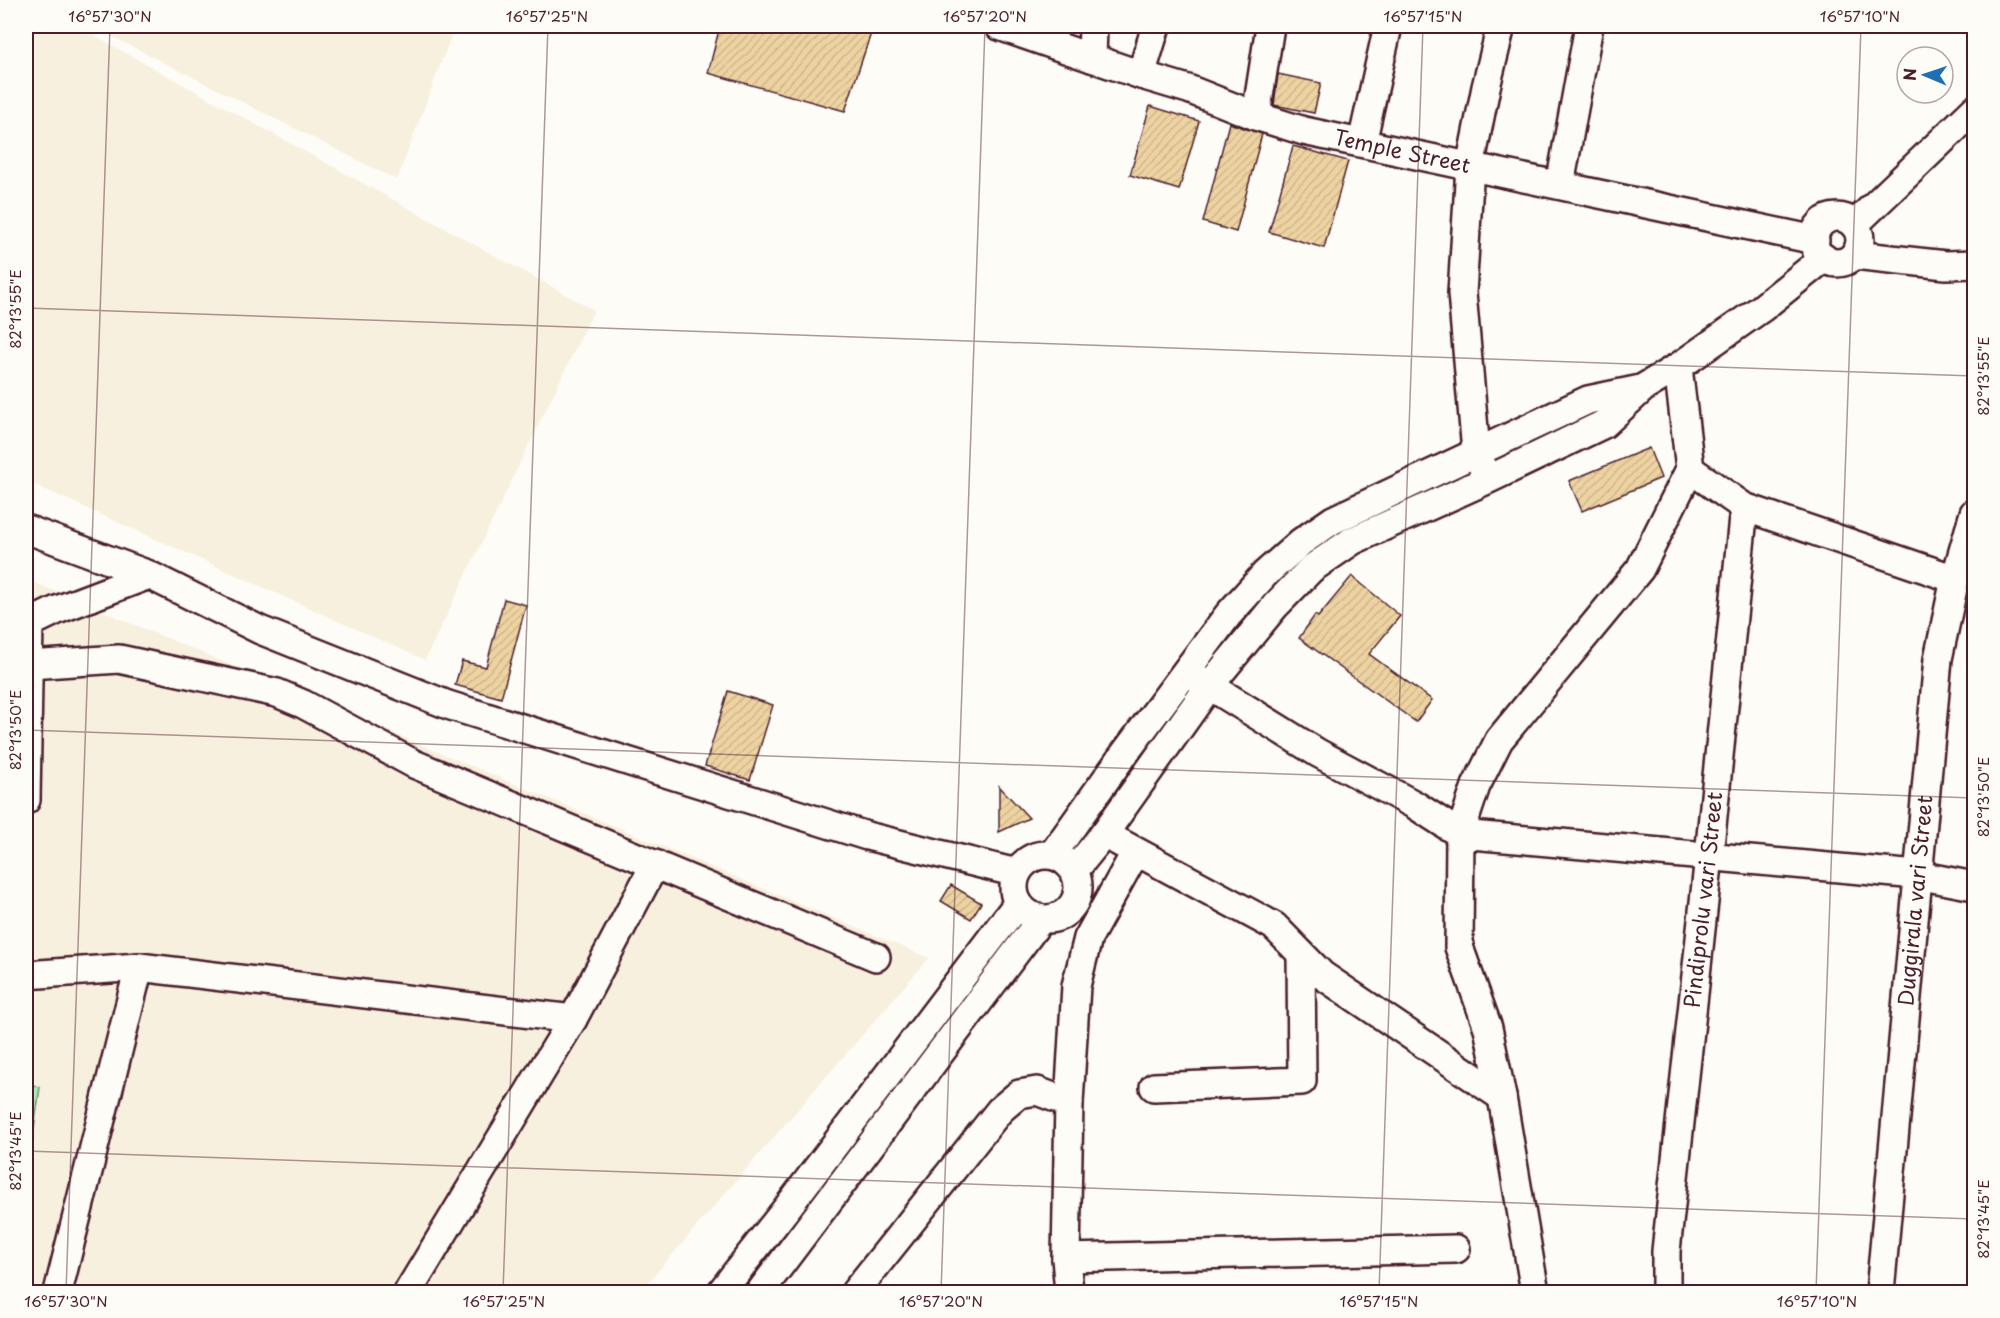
<svg xmlns="http://www.w3.org/2000/svg" width="2000" height="1318" font-family="'Playpen Sans',sans-serif">
<style>
.built{fill:#f8f0de}
.park{fill:url(#park-dots);stroke:#788672;stroke-width:1.5}
.building{fill:url(#building-hatch);stroke:#4a1f2b;stroke-width:1.5}
.lines{fill:none;stroke-linecap:round;stroke-linejoin:round}
.minor-casing{stroke:#4a1f2b;stroke-width:32}
.minor{stroke:#fdfcf7;stroke-width:27}
.ticks{fill:none;stroke:#4a1f2b;stroke-width:1.5;stroke-opacity:0.45}
.labels{text-anchor:middle;stroke-width:4.5;stroke-linejoin:round;paint-order:stroke}
.street-label{font-size:21px;fill:#4a1f2b;stroke:#fdfcf7}
.neatline{fill:none;stroke:#4a1f2b;stroke-width:2}
.ticks-label{font-size:15px;text-anchor:middle;fill:#4a1f2b}
</style>
<defs>
<pattern id="park-dots" width="8" height="8" patternUnits="userSpaceOnUse" patternTransform="scale(1.5)"><rect width="8" height="8" fill="#a6edb9"/><path d="M2 2h.1M6 6h.1" fill="none" stroke="#90cb9f" stroke-width="1.8" stroke-linecap="round"/></pattern>
<pattern id="building-hatch" width="6" height="6" patternUnits="userSpaceOnUse" patternTransform="scale(1.5)"><rect width="6" height="6" fill="#eed3a2"/><path d="M-1 1l2-2M0 6l6-6M5 7l2-2" fill="none" stroke="#ceb58c"/></pattern>
</defs>
<rect width="100%" height="100%" fill="#fdfcf7"/>
<filter id="ink" filterUnits="userSpaceOnUse"><feTurbulence type="fractalNoise" baseFrequency=".0167" numOctaves="2"/><feDisplacementMap in="SourceGraphic" scale="12" xChannelSelector="R" yChannelSelector="G"/><feConvolveMatrix kernelMatrix="1 2 1 2 8 2 1 2 1" color-interpolation-filters="sRGB"/></filter>
<g filter="url(#ink)">
<path class="built" d="M26,26h51l517,284 -169,350 -399,-179z
M91,26h364l-58,154z
M26,579l903,379 -289,334h-614z"/>
<path class="park" d="M26,1083l14,4 -14,99z"/>
<path class="building" d="M720,26h135l17,4 -27,81 -137,-38z
M1278,74l43,9 -7,30 -40,-8z
M1150,106l49,15 -20,69 -49,-15z
M1229,123l33,11 -26,98 -33,-10z
M1293,146l55,15 -24,87 -55,-16z
M1649,448l12,30 -79,33 -13,-30z
M1352,576l48,40 -31,38 63,46 -16,22 -117,-84 16,-23 3,2z
M504,599l22,6 -25,93 -46,-13 7,-24 24,6z
M728,691l45,14 -23,75 -45,-14z
M999,786l30,32 -30,14z
M951,885l30,18 -10,16 -30,-18z"/>
<g class="lines">
<g class="minor-casing">
<g id="minor">
<path id="s1" d="M999,26l142,49 47,14 68,27 48,15 511,109"/>
<path d="M1092,58l1,-32"/>
<path d="M1141,75l15,-49"/>
<path d="M1256,116l14,-90"/>
<path d="M1362,143l26,-117"/>
<path d="M1560,185l29,-159"/>
<circle cx="1837" cy="240" r="23"/>
<path d="M1854,225l120,-115"/>
<path d="M1854,255l92,10 28,-1"/>
<path d="M1678,367l12,102 54,38 211,72"/>
<path d="M1482,466l-6,-14 -14,-159 8,-126 16,-80 15,-61"/>
<path d="M26,529l123,46 111,55 188,75 419,131 150,37"/>
<path d="M26,625l31,-15 92,-35"/>
<path d="M29,665l90,-6 158,34 26,11 111,60 462,193"/>
<path d="M1194,676l124,77 97,52 45,29 16,-48 23,-46 141,-171 50,-100"/>
<path d="M26,800l3,-177"/>
<path d="M1104,834l170,92 48,49 180,122"/>
<path d="M1052,855l67,-94 109,-146 37,-41 36,-32 32,-22 255,-120 53,-11"/>
<circle cx="1046" cy="887" r="32"/>
<path d="M1074,871l30,-37 106,-149 65,-79 36,-37 41,-28 135,-61 117,-56 39,-36 35,-21 84,-59 62,-50"/>
<path d="M26,975l113,-8 434,52"/>
<path d="M1154,1087l148,-6 -1,-127"/>
<path d="M1066,1258l390,-9"/>
<path d="M58,1292l81,-325"/>
<path d="M408,1292l165,-273 82,-155"/>
<path d="M721,1292l69,-88 228,-301"/>
<path d="M760,1292l281,-373"/>
<path d="M855,1292l145,-182 19,-16 18,-3 32,12"/>
<path d="M1069,1292l-3,-34 3,-155 7,-117 12,-48 47,-85"/>
<path d="M1535,1292l-33,-195 -14,-69 -29,-81 1,-113 457,41 57,11"/>
<path id="s2" d="M1666,1292v-41l43,-395 35,-349"/>
<path id="s3" d="M1880,1292l58,-633 17,-80 19,-66"/>
</g>
</g>
<use href="#minor" class="minor"/>
</g>
</g>
<path class="ticks" d="M26,308l1948,68M26,730l1948,68M26,1151l1948,68M66,1292l44,-1266M503,1292l45,-1266M941,1292l44,-1266M1379,1292l44,-1266M1816,1292l45,-1266"/>
<g class="labels">
<g class="street-label">
<text dy="7" stroke="none"><textPath href="#s1" startOffset="423">Temple Street</textPath></text>
<text dy="7" stroke="none"><textPath href="#s2" startOffset="394">Pindiprolu vari Street</textPath></text>
<text dy="7" stroke="none"><textPath href="#s3" startOffset="393">Duggirala vari Street</textPath></text>
</g>
</g>
<rect width="2000" height="1318" fill="none" stroke="#fdfcf7" stroke-width="66"/>
<g transform="translate(1925 75) rotate(272)"><circle r="28" fill="#fdfcf7" stroke="#b5a4a5" stroke-width="1.5"/>
<path d="M0-4.5L10 22L0 15L-10 22Z" fill="#1f6fb2"/>
<text y="-9" font-size="16" font-weight="bold" text-anchor="middle" fill="#4a1f2b">N</text>
</g>
<rect x="33" y="33" width="1934" height="1252" class="neatline"/>
<g class="ticks-label">
<text x="110" y="22">16°57'30"N</text>
<text x="547" y="22">16°57'25"N</text>
<text x="985" y="22">16°57'20"N</text>
<text x="1423" y="22">16°57'15"N</text>
<text x="1860" y="22">16°57'10"N</text>
<text transform="translate(16 309) rotate(-90)" y="5">82°13'55"E</text>
<text transform="translate(1984 376) rotate(-90)" y="5">82°13'55"E</text>
<text transform="translate(16 730) rotate(-90)" y="5">82°13'50"E</text>
<text transform="translate(1984 797) rotate(-90)" y="5">82°13'50"E</text>
<text transform="translate(16 1151) rotate(-90)" y="5">82°13'45"E</text>
<text transform="translate(1984 1219) rotate(-90)" y="5">82°13'45"E</text>
<text x="66" y="1307">16°57'30"N</text>
<text x="504" y="1307">16°57'25"N</text>
<text x="941" y="1307">16°57'20"N</text>
<text x="1379" y="1307">16°57'15"N</text>
<text x="1817" y="1307">16°57'10"N</text>
</g>
</svg>
